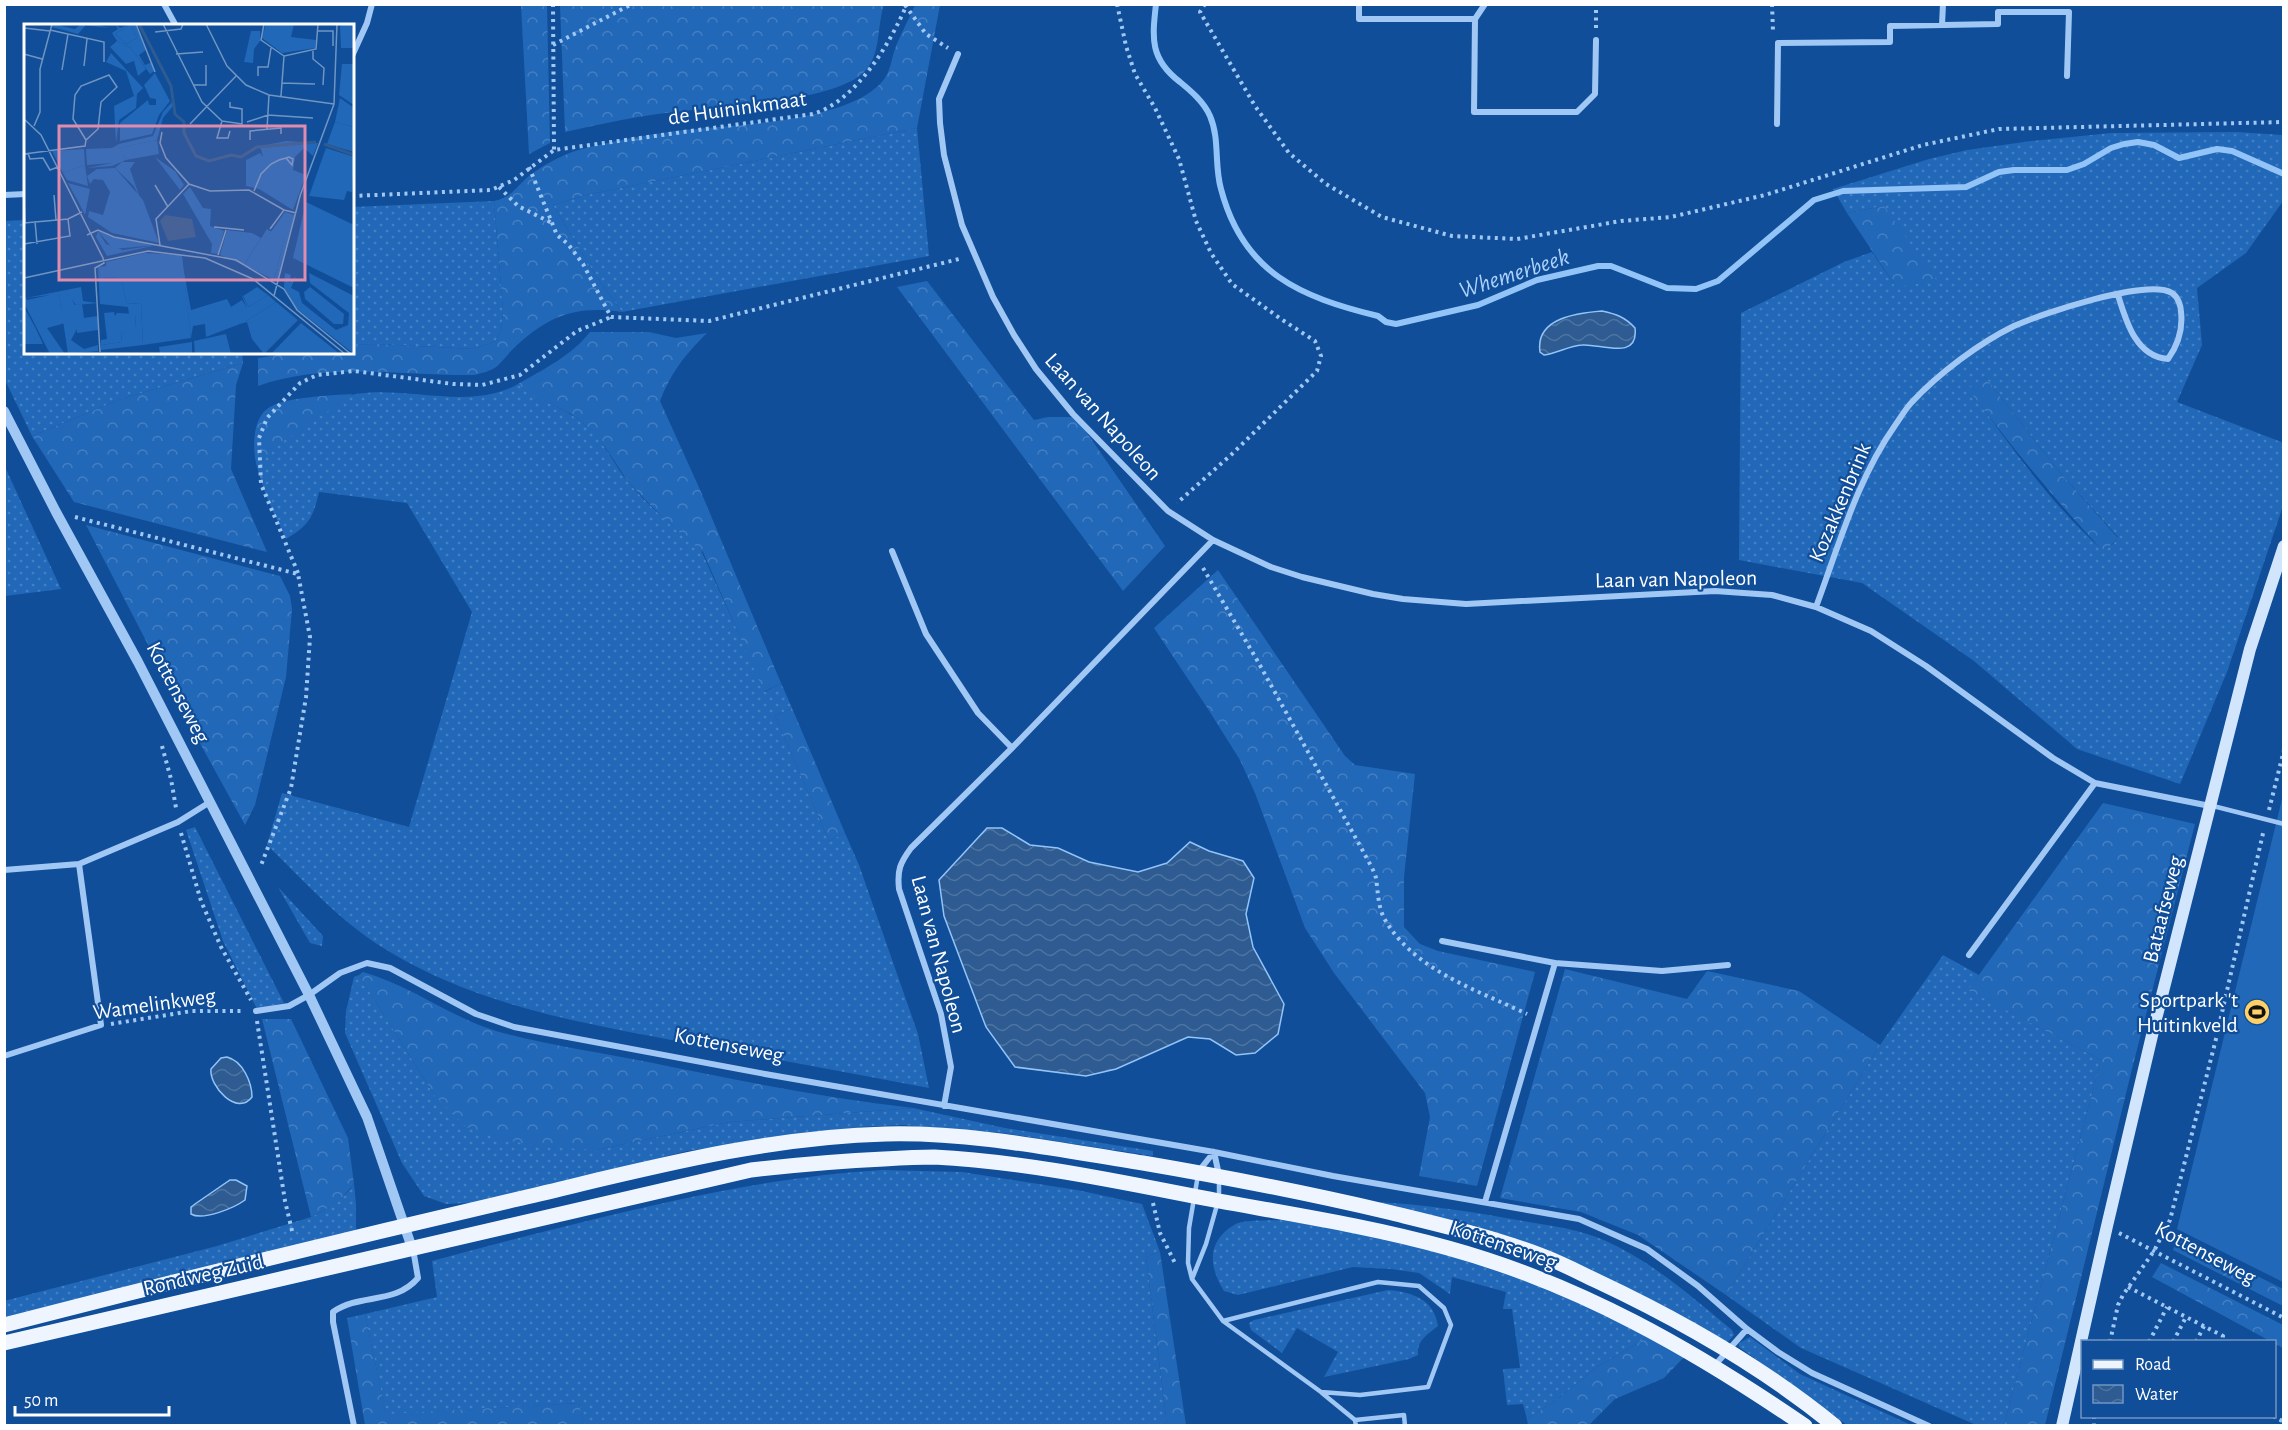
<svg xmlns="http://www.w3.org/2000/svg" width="2288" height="1430" font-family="'Alegreya Sans',sans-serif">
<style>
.grass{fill:url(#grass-dots);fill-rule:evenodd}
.forest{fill:url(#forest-crowns)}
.pitch{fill:#2268b8}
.water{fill:url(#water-waves);stroke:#93c4f8;stroke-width:1.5}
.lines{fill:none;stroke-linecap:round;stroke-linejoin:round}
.stream{stroke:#93c4f8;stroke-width:6}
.path{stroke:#a1c8f4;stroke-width:4;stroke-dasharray:3 4.5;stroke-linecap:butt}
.service{stroke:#a1c8f4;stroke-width:4.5}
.minor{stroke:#a1c8f4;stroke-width:6}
.tertiary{stroke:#a1c8f4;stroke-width:10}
.secondary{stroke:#d1e5fd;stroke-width:12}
.primary{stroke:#eff5ff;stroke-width:15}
.labels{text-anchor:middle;stroke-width:4.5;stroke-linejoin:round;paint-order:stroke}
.street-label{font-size:22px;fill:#fff;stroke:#104e99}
.poi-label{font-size:22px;fill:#fff;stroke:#104e99;text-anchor:end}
.water-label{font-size:24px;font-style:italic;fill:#aed2fb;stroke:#104e99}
.inset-river{fill:none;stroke:#2d5b92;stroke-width:3}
.inset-road{fill:none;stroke:#7095c2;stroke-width:1.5}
.view{fill:#e08cad;fill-opacity:0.15;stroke:#e08cad;stroke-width:3}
.inset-edge{fill:none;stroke:#fff;stroke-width:3}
</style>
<defs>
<pattern id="grass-dots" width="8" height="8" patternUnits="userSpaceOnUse" patternTransform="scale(1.5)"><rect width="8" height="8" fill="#2268b8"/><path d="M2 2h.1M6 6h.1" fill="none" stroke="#437fc3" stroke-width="1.8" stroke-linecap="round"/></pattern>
<pattern id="forest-crowns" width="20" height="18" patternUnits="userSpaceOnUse" patternTransform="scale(1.5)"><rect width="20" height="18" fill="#2268b8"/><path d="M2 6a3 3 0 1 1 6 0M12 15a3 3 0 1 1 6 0" fill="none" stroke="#437fc3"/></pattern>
<pattern id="water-waves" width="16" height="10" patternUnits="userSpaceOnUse" patternTransform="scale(1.5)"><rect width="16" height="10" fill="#2d5b92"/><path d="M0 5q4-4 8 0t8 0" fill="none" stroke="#4c74a2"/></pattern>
</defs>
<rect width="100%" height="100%" fill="#104e99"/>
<path class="grass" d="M917,128l12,128 -307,56 -26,-36 -43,-71 33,-10z
M2237,132l46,3v66l-37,52 -49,35 5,57 -25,57 107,41 -1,63 -56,166 -47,112 -103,-35 -103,-88 -112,-78 -123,-23 2,-247 103,-51 28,-10 24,35 -12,-81 -37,7 -14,-24 96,-30 38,-9 64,-9 80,-8zM1985,377l72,92 61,68 -4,6 -10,8c-52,-45 -94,-106 -135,-162z
M494,201l9,110 -2,19 -5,11 -21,8 -97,-5 -25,1 -1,-138z
M25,220l1,132h216l1,11 -122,36 -89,37 -27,-56 -1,-159z
M518,384c22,17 50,25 70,43 17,16 26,38 41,56 16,19 50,51 71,65l65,144 16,-9 11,25 -17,8 54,125 16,-8 14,32 59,169 11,54c-81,-15 -161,-30 -241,-45 -102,-19 -209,-37 -298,-91 -49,-29 -83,-68 -123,-107l15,-52 127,34 63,-215 -65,-109 -88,-11c-6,26 -10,33 -33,47l-20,-43 -9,-29c6,-7 11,-15 18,-21 13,-10 68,-50 81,-52 53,-8 115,17 162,-10z
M4,467h1l56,122 -56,7z
M195,827l89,176 -27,6 -34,-68 -37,-111z
M278,887l45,49 -1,10 -12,-3z
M1943,955l36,20 -10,15 132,70 -97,365h-28l-175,-77 -75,-53 154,-250z
M359,975l76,121 161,54 133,-28 184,-14 92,20 148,23v5l-150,-23 -101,-8 -43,2 -172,24 -200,51 -41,2 -22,-8 -22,-33 -57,-130 1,-22 8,-34z
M883,1170l79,2 115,18 65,14 18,48 -14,5 21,168 -583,1 -5,-23 -193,12 -21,-101 72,-17 -5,-36c53,-15 106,-28 159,-41 97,-24 192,-44 292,-50z
M354,1184l2,21v26l-351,86 -1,-16 213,-55 94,-29c16,-8 33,-18 43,-33z
M1374,1202c49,2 100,10 149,19 29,5 57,8 83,20 47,21 87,57 126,89l2,5 -8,9 -205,-102 -49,-17z
M1281,1220c57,9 115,18 170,35 68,20 135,47 197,82l-51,30 -42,34 -28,18 -4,-15 -16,1 -4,-36 17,-1 -8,-59h-9l3,-17 -54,-15 -2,17 -31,-21 -28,-4 -38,-2 -115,28 -14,-4c-15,-24 -18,-49 10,-66 9,-6 36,-4 47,-5z
M1388,1290c24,2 46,9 50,36 -11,9 -21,14 -20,29l-9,4 -85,18 14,-25 -41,-24 -15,25 -31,-23 -2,-7 5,-3z
M1750,1337l50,37 111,51h-64l-108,-78v-4z"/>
<path class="forest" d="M521,5h26l3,138 -21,11z
M560,5v-1l324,1c-7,20 -3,48 -18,65 -27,32 -151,37 -193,42 -36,4 -72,12 -108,20z
M915,5h25l-23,123 -331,67 -33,10 43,71 26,36c-48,-7 -76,5 -110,38 -16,17 -13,19 -38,25 -71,1 -147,-14 -216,11v-28l40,-6h54l1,-7 25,-1 97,5 21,-8 5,-11 2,-19 -9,-110c21,-5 23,-17 39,-28 14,-10 33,-20 49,-24 31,-8 62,-14 94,-18 52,-6 168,-8 205,-48 10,-10 10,-24 15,-37 6,-14 13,-28 19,-41z
M1884,206l53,75 -41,6 -49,-74z
M927,281l107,139 14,-3h28l89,129 -42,45 -226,-304z
M590,332h59l27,6 31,-5c-22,22 -35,38 -47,68l41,91 80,191 -17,9 -61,-140 -36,-30 -38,-39 -24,-36 -17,-20 -17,-13 -42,-21 -11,-9c26,-15 53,-28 72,-52z
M243,363l-7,22 -5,84 36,83 -193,-50 -42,-66 89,-37z
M1985,377l72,92 61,69 -14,14c-49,-52 -93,-106 -136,-163z
M353,394l-78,53 -18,20c-5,-18 -5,-50 13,-60 16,-10 64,-12 83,-13z
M86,525l194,51 10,20 2,13 -6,68 -31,128 -10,20 -59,-107z
M1218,570l127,186 10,9 60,9 -11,103v50l16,17 18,7 97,21 -58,214 -58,-10 11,-59 -5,-24 -91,-120 -29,-45 -50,-135 -15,-33 -32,-51 -54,-81z
M792,708l53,125 -16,8 -54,-125z
M2103,803l92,21 -63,245 -87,356h-41l97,-365 -133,-70z
M1565,969l122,30 20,-28 92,20 81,54 -154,250 -88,-60 -57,-23 -81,-14z
M363,972c47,13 87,45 133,59 50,14 102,21 152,31 88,18 176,36 265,46l-184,14 -133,28 -48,-3 -45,-7 -37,-13 -31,-31 -76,-121z
M262,1019h29l57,119 6,46 -17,19 -26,14z
M2178,1236l105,53v17l-110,-56z
M1160,1252l26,173h-19l-21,-168z
M2161,1263l122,62v23l-131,-71z
M365,1314l21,100 193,-11 5,22h-219l-18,-107z
M1648,1337l37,19 -21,22 -49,21 -26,26h-61l-1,-6 28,-18 42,-34z"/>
<path class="pitch" d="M2283,795v487l-106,-53z"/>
<path class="water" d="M1602,311c14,3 23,6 33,17 4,34 -36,15 -53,17 -13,1 -25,8 -38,10l-4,-3c-5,-34 37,-39 62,-41z
M987,828h15l28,17 28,3 31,14 49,10 29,-9 23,-21 19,9 34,10 11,17 -8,36 7,33 31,57 -6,30 -23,19 -19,2 -26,-16 -22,-2 -72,32 -30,7 -71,-9 -29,-40 -42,-111 -5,-36z
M227,1057c16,4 25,26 25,40 -15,20 -43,-11 -41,-28l10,-11z
M230,1180h6l11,6 -2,14c-11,8 -42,21 -54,14v-7l4,-3z"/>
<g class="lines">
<path class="stream" d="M1156,4c-4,35 -6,55 24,78 11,9 24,20 30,34 10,23 4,49 11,73 22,84 79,108 157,127l8,6 10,2 82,-19 59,-25 61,-14h13l56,22 29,1 22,-8 96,-81 29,-9 123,-4 33,-15 15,-2h53l17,-6 27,-16 13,-4 14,-2 16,3 25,13 38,-9 15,2 52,23"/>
<path class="path" d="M553,4l1,146
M1117,4l9,42 9,28 20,34 24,51 17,62 15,32 21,31 49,35 34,22 6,15 -4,15 -85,83 -55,49
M1205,4l-5,8 55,94 34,47 37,31 56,33 70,19 65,3 104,-18 50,-4 94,-22 158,-50 76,-16 285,-7
M1772,4l1,27
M905,5l21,29 22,14
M1596,28v-24
M553,45l79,-41
M529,167l28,68 11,9 15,20 28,53 98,4 254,-63
M499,187l19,19 34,17
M352,196l139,-6 23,-10 40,-30 259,-36c43,-13 77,-70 94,-110
M75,517l223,57 12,63 -4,60 -15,91 -31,80
M1203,568l54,92 107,193c4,8 10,17 12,25 2,14 2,28 8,40 29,52 93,72 143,96
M298,573l-37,-89 -2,-46 8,-20 33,-35 17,-8 37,-4 99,13 29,1 38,-10 57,-44 34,-14
M162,746l9,33 5,29
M2269,810l15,-60
M181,833l20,68 20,46 30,53
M257,1021l28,180 8,34
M111,1024l81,-13h52
M1153,1203l7,30 15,30
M2119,1233l165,85
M2128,1287l95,49 -3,6
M2110,1342l8,-37 5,-10 31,-44 16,-31 45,-177 49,-214
M2149,1342l18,-35
M2173,1342l13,-25
M2196,1342l8,-16
M2094,1416v10
M2273,1416l11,6"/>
<path class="service" d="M2213,806l71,18
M1198,1175l-9,53 -1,35 4,16 31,42 98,71 39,3 68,-8 23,-62 -7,-17 -25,-22 -41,-4 -155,39
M1219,1197v-19
M1192,1279l14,-35 11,-39
M1322,1393l33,27 1,6
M1355,1420l49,-5 1,11"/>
<path class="minor" d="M164,4l12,22
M1359,4v15h116
M1485,4l-10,15 -1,93h103l18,-18 1,-54
M1942,25l1,-21
M958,54l-19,45 1,24 4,32 18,70 31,72 21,38 22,34 37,45 95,97 45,29 58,27 31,10 71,17 30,5 63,5 249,-13 57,4 44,12 55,24 55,35 127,92 42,25 115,23
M352,56l15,-33 5,-19
M1777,124l1,-81 112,-1v-16l108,-2v-12h71l-2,64
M4,195l22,-1
M892,551l34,83 52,79 34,35
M1816,607c23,-62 41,-128 80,-183 5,-7 10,-16 16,-22 26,-28 67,-59 102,-76 27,-12 133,-48 158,-33 6,4 9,13 9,19 2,17 -3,33 -13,47 -32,-2 -42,-38 -50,-64
M4,870l75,-6 99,-42 32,-20
M1442,941l113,22 107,8 66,-6
M1969,955l126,-172
M256,1011l33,-5 20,-11 31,-22 27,-10 23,5 86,46 38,13 251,47 449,78 119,24 246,43 68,30 51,37 49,43 31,23 34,21 117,53
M4,1056l97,-31 -22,-161
M944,1106l7,-39 -10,-53 -42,-125c-2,-19 1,-26 12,-41l101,-100 201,-208
M1214,1152l5,23
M1198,1172l16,-20
M1485,1202l70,-239
M1715,1365l32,-36
M354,1426l-21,-104v-10c27,-19 62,-7 85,-34l-5,-29"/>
<path class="tertiary" d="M4,411l52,101 82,150 171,333 58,122 45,131"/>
<path class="secondary" d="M2062,1426l45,-200 47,-199 96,-378 34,-103"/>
<path class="primary" d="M4,1325c171,-44 342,-86 514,-126 120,-28 243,-62 368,-65 87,-2 172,16 257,29 82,14 164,30 245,49 53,13 106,25 157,45 18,7 35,16 52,24 83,39 167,87 238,145
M4,1343l747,-173c44,-5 88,-9 133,-11 16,-1 33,-2 50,-2 96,5 191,26 285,44 77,14 154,26 229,47 131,36 246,102 357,178"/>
</g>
<defs>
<g id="stadium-disc" transform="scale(1.35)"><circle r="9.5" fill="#ffd065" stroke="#104e99"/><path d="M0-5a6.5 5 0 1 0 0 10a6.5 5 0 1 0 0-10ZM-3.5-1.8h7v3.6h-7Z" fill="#111"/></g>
</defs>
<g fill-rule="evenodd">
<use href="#stadium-disc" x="2257" y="1012"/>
</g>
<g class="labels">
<g class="street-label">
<text transform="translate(737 107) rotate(-8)" y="8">de Huininkmaat</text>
<text transform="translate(1104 416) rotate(48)" y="8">Laan van Napoleon</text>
<text transform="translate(1839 502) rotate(-67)" y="8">Kozakkenbrink</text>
<text transform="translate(1676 578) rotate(-1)" y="8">Laan van Napoleon</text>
<text transform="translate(179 692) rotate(62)" y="8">Kottenseweg</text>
<text transform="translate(2162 909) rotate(-76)" y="8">Bataafseweg</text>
<text transform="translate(940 954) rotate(75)" y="8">Laan van Napoleon</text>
<text transform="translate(154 1003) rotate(-8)" y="8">Wamelinkweg</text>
<text transform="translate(729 1044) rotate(11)" y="8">Kottenseweg</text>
<text transform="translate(1504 1244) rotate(19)" y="8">Kottenseweg</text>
<text transform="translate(2206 1252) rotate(28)" y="8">Kottenseweg</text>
<text transform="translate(203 1274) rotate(-13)" y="8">Rondweg Zuid</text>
</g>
<g class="poi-label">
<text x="2238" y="1007">Sportpark 't<tspan x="2238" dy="25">Huitinkveld</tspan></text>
</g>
<g class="water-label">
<text transform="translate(1514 273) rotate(-18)" y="8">Whemerbeek</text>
</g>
</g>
<g transform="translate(24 24)">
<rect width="330" height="330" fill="#104e99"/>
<path d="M108,0h3l-3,3 5,11 -11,6 -11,-10zM242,0h28l-3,13 25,3 -1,8 -33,5 -20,-15zM316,0h14v24h-13zM227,7h9v10l-6,8 -1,14 -9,-1zM93,17l14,7 15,21 -8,7 -4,-15 -8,3 -16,-17zM311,98l19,5v25l-27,-8zM133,116l2,14 -33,6 -8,-12zM262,117l32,2 -5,13 -9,-8 -9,9 -2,13 13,5 -13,35 -34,-21 -13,-3v-26l14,-7 3,4 -2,-8 -5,-2zM88,124v15l-25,2 -1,-16zM302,124l28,9 -2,35 -5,-1 -3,9 -35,-4zM60,125l1,16 -22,8 -11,-22zM91,144l28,32 16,43 -47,-10 -24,-16 1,-6 14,4 7,-23 -7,-12 -9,-1 -4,5 -3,-8 10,-7zM243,205l17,11 -10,40 -30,-15zM74,207l8,13 17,6 34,-5 -50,11 -11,-19zM120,229l38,2 9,83 -48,7 -2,-42 -14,1 -6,-27 -20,1 -3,-11 8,-1v-4zM261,249l6,2 -2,8 7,-7 -5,12 8,4 3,11 34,27 12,-5 1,-12 -39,-30 -1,-10 45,23v58l-58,-46 -12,-21zM233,263l11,8 -19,12 -6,-11zM286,263l34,27 -1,10h-9l-29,-25 -1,-7zM35,269l2,16 3,-13 5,-2 6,11 7,-1 2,14 -37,10 18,26h-15l-26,-51v-8l3,5zM218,276l5,8 -1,13 30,-19 22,18 -34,34 -12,-15 -5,-17 -7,2 -7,-9 -2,-8zM0,283l11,20 8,17h-19zM90,288l1,4 2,-3 18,1 1,14 -15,5 1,9 -21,3v-5l6,-1 -3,-26zM277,299l39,31h-69zM202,310l5,20h-36l-1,-13zM168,318v12h-32l-1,-7z" fill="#2268b8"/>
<path d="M29,0l22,5 6,-5h12l16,4 -23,-3 -8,9 -26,-7zM91,0l5,4 12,-4 -17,10 11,10 11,-6 -5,-11 3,-3 11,26 -7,5 6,10 7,-3 2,9 -4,3 -19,-26 -14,-7 -5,-8 6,-4zM87,29l32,35 -6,6 -1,14 -17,12 -3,23 -2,-37 20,-10 -8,-25 -20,-9zM318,40h12v41l-15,-10zM131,49l15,28 -11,14 -7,19 -32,7v-18l28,-23 1,5h7v-6l-6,-1 -6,-13zM316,74l14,10v19l-19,-5zM148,78l1,4 -10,12 -6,22 -38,8 7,12 -14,6 -25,2 25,-5v-15l7,-4 34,-8 10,-24zM131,133l20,14 9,14 -4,5zM98,138h13l-5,7 11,32 -7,-15 -19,-18zM61,141l3,21 -21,-6 -4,-7zM44,159l22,6 -5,26 -6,-12zM166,163l13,21 8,1 -1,17 14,5 -6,23 -7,-1 1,-9 -29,-50zM261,188l10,3 -17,66 -4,-1 10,-40 -14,-7zM203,206l25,3 9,5 -17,27 -24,-10zM74,207l14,6 45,8 -44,4zM158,237l9,49 36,-11 13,25 -34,13 -1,-13 -12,2 -2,12zM74,243l3,11 20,-1 6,27 14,-1 2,42 -42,5v-5l21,-3 -1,-9 15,-6 -1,-12 -6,-1 -1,-7 -28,-3zM57,263l2,14 15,2 -22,2 -8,-11 -7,16 -2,-16 -33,4zM217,270l8,13 19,-12 8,7 -30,19 -6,-9 7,-4zM74,292v14l-21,3v-4l-6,11 13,9 14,-4v6l-30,3 -5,-33z" fill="#2268b8"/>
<path d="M282,178l48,23v63l-61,-30z" fill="#2268b8"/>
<path d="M141,191l27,4 4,18 -28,4 -8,-20z" fill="#2d5b92"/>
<path class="inset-river" d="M115,0l32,62 4,28 9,8v11l12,23 13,5 22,-6 10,2 16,-10 59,-5M300,120l30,11"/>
<path class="inset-road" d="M112,0l19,48M139,0l39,78 20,19 20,3v-15l-12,-2v-5M182,0l21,42 19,19 23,10 65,9M240,0l-3,16 23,16M0,4l26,3M26,6l54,12v20M294,7h15v15M131,8l26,-3 2,-5M289,27v8l11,9 -1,17M0,30l18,5M152,30l27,-2M60,42l3,-27M38,46l6,-36M85,51l8,12 -16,15 -3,27 -12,11 -13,-21 2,-24 6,-9zM234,52v-9h10l3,-19M258,59l33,1M169,61h13v-20M257,72l3,-40 32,-7 2,-25M0,95l17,16 62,123 1,5 -9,5 5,84M198,97l-5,17h11l2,-7M223,98l21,-7 45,3M166,100l46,-48M10,102l6,-14v-43l12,-45M243,105l2,-34M138,108l-2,11 6,15 23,26 21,7 39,-1 35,20 12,3M226,116v-9l31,-3v6M4,129l2,6 13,-1 7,12 8,-3M0,130l61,-8 1,-6M131,161l13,22M230,167l7,-17 10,-10 8,-4 7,-2 3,-1 4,2 -1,6 -6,-7M30,171l2,25M0,174l1,25M11,197l2,23M0,199l44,-4 14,-7M190,203l30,3M246,205l14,-19M63,211l11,-5 16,7 122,23 48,29 13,21 54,44M0,220l46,-8 -2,-17M136,221l-4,-26 33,-35M194,231l8,-25M0,254l124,-27 57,7 48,21 92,75M250,272l26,-100 34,-92 3,-80"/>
<path class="view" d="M35,102h246v154h-246z"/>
<rect width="330" height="330" class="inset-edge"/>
</g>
<rect width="2288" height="1430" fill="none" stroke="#ffffff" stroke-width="12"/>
<rect x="2081" y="1340" width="195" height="78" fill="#104e99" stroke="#7095c2" stroke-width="1.5"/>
<rect x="2093" y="1360" width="30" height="9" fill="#eff5ff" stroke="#7095c2" stroke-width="1.5"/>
<text x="2135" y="1370" font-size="18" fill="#ffffff">Road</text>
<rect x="2093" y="1385" width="30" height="18" fill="url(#water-waves)" stroke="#7095c2" stroke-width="1.5"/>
<text x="2135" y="1400" font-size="18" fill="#ffffff">Water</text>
<path d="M15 1406v9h154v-9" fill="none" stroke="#ffffff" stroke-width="3"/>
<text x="24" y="1406" font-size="18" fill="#ffffff" stroke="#104e99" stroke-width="4.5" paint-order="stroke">50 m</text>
</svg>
